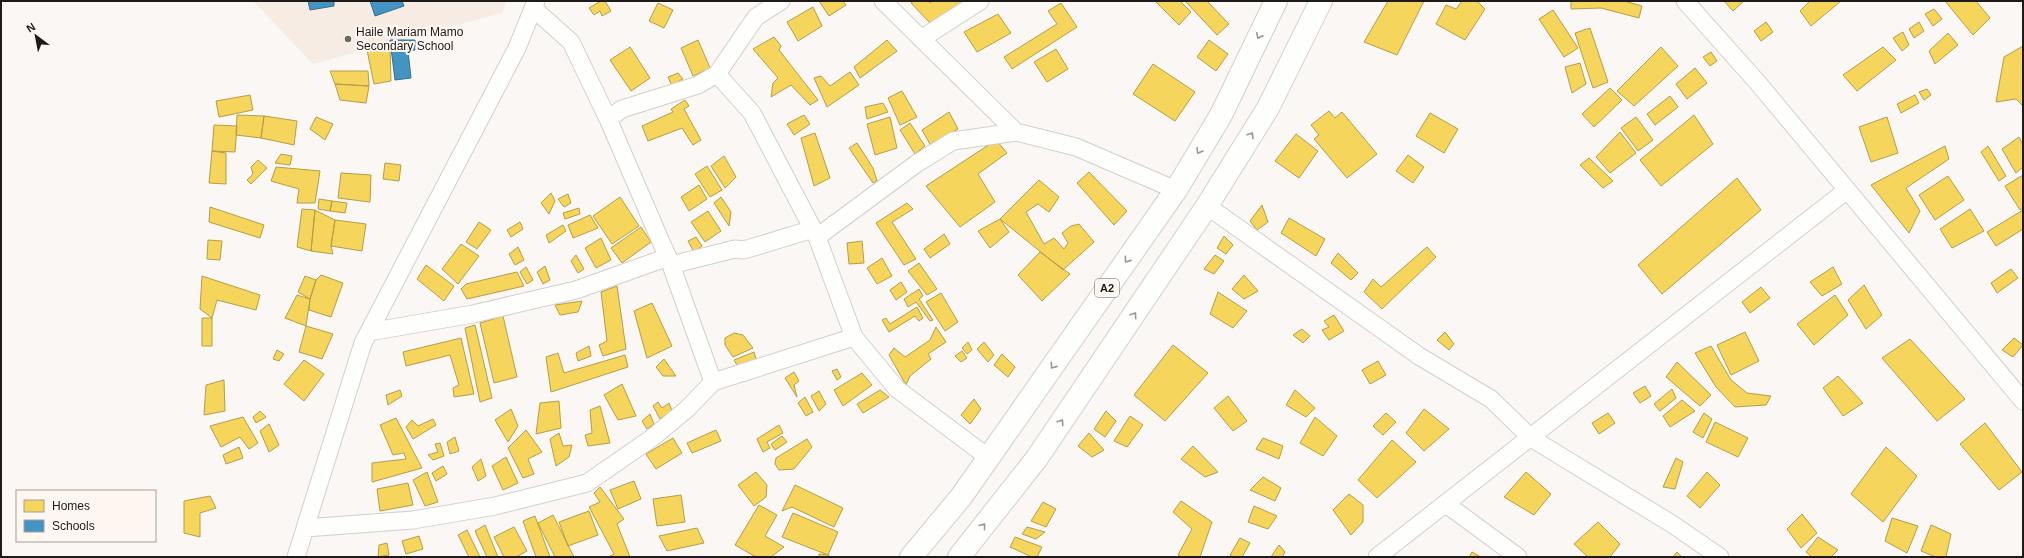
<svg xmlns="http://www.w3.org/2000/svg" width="2024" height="558" font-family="Arial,sans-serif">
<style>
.built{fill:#f7ece3}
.homes{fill:#f6d55c;stroke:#b69d48}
.schools{fill:#4393c3;stroke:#386f90}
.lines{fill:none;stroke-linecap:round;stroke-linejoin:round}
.minor-casing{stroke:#d2cfcc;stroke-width:19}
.trunk-casing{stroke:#d2cfcc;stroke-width:24}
.minor{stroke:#fefefd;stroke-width:17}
.trunk{stroke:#fefefd;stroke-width:22}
.oneway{stroke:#9a9896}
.poi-dot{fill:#6c6865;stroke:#fef6f0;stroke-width:1.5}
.labels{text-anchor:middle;stroke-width:4;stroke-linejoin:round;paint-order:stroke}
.shield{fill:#fef6f0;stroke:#625d59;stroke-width:1}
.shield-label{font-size:11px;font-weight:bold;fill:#1f1b18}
.poi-label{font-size:12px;fill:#1f1b18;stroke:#fef6f0;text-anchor:start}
</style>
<rect width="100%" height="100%" fill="#faf7f4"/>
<path class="built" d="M253,1h254l-5,12 -189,51z"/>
<path class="homes" d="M601,1h4l6,10 -9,5 -2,-5 -6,4 -5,-7z
M819,1h24l3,4 -17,11z
M914,1h14l2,2 3,-2h32l-35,22 -19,-20z
M1155,1h25l11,11 -12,13z
M1185,1h22l22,23 -12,11z
M1388,1h36l-27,54 -33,-13z
M1462,1h15l8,8 -20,31 -29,-16 10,-19 10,4z
M1571,1h53l18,5 -3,12 -38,-10 -30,1z
M1724,1h20l-11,10z
M1810,1h31l-30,25 -11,-15z
M1945,1h31l14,17 -17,17z
M658,3l15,7 -9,18 -15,-7z
M1061,3l16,24 -65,42 -8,-12 53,-33 -9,-13z
M813,7l9,19 -24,15 -11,-19z
M1934,9l8,10 -9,7 -8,-12z
M1553,10l25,38 -14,9 -25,-38z
M998,14l13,19 -34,19 -13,-20z
M1766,22l7,10 -12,9 -7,-10z
M1919,22l5,9 -10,7 -5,-9z
M1590,28l18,54 -15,6 -18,-55z
M1903,32l6,13 -7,6 -9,-13z
M1948,33l10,12 -23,19 -6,-13z
M774,37l7,9 -2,4 39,50 -8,5 -19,-20 -20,12 2,-14 5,-5 -25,-29z
M698,40l12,28 -17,8 -12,-28z
M887,40l10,11 -37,27 -6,-11z
M1209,40l19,14 -12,17 -19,-14z
M390,46l1,35 -17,3 -7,-34z
M2023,46v60l-7,-7 -20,3 8,-45z
M630,47l20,31 -19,13 -21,-31z
M1661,47l17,19 -44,40 -17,-15z
M1883,47l13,13 -39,31 -14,-16z
M1056,49l12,20 -21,13 -13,-20z
M1711,52l6,9 -7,5 -7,-9z
M1580,63l6,21 -14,9 -7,-26z
M1153,64l42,28 -20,29 -42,-27z
M1695,68l12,15 -20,16 -11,-15z
M330,71h38l1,15 -34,-2z
M850,72l9,13 -32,22 -13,-29 7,-2 9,10z
M678,73l5,6 -4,2 3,3 -9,4 -5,-11z
M335,84l34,2 -3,17 -26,-3z
M1610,88l12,12 -28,27 -12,-13z
M1927,89l4,6 -7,5 -5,-8z
M902,91l15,26 -17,8 -12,-27z
M250,95l3,15 -34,7 -3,-16z
M1915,95l4,8 -18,10 -4,-9z
M1670,96l8,11 -23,18 -8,-11z
M685,100l4,6 -5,3 17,31 -8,5 -11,-17 -34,13 -6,-15 31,-14 -2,-3z
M883,103l5,9 -21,7 -2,-12z
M1329,111l6,7 7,-6 35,42 -30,24 -33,-39 5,-4 -8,-10z
M949,112l9,17 -27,17 -9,-16z
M1430,113l28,16 -14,24 -28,-17z
M237,115l27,1 -3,22 -25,-3z
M804,115l6,9 -16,11 -7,-11z
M1694,115l19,29 -52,42 -21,-26z
M264,116l33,5 -3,24 -33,-7z
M316,117l17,7 -8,16 -15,-11z
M890,117l7,31 -22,7 -8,-31z
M1636,117l17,23 -15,11 -17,-23z
M1887,117l11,36 -27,9 -12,-35z
M910,123l15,23 -10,8 -15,-24z
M214,125l23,1 -2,26 -23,-1z
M1620,132l16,21 -26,20 -14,-16z
M815,133l15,45 -16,8 -13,-48z
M1296,134l22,17 -19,27 -24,-17z
M2019,137l4,8v22l-7,6 -14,-24z
M996,140l11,13 -29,21 17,28 -35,25 -34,-41z
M857,143l16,25 4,13 -4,2 -24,-35z
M1945,146l4,13 -43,29 14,23 -11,22 -38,-48z
M1988,146l18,30 -7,5 -18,-29z
M212,151l14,2v31l-17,-1z
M281,154l11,2 -2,9 -15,-2z
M1408,155l16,12 -11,16 -17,-12z
M724,156l12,21 -11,11 -14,-22z
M1589,158l24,23 -10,7 -23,-23z
M258,160l9,8 -16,16 -4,-4 6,-6 -2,-7z
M385,163l16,2 -2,16 -16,-2z
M707,166l15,24 -12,7 -15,-23z
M276,167l44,4 -5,32h-18l2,-14 -28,-8z
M1089,172l38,39 -13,14 -37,-42z
M341,173l30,2 -1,27 -32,-4z
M2023,175v33l-3,2 -15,-24z
M1948,176l16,24 -29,20 -16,-25z
M1737,178l24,32 -99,84 -24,-29z
M1039,180l20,17 -10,15 -11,-8 -12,8 18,32 10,-6 10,11 4,-6 -6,-10 9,-7 8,-2 15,18 -31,28 -63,-51z
M699,185l8,14 -18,12 -8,-14z
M551,193l4,8 -6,13 -8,-11z
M568,194l3,9 -7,4 -6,-8z
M620,197l19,29 -27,18 -19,-28z
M721,197l10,15 -2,14 -15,-23z
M319,199l13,2 -2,10 -12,-2z
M332,201l15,2 -2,10 -15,-2z
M907,203l6,6 -21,13 24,37 -12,6 -28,-42z
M1262,205l6,17 -11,8 -7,-9z
M210,207l54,18 -4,13 -51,-16z
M579,208l1,6 -15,5 -2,-6z
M302,209l13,1 -4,41 -14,-4z
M1970,209l14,22 -32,17 -12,-19z
M315,210l20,10 -4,26 2,8 -22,-3z
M2023,210v19l-27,17 -9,-14z
M708,211l13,20 -16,11 -14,-20z
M590,215l8,13 -25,10 -5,-13z
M1289,218l36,21 -9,17 -35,-23z
M1000,219l9,13 -19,16 -12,-17z
M335,220l31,4 -4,27 -31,-5z
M479,222l12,8 -14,19 -11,-7z
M520,222l3,7 -12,8 -4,-7z
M563,225l3,6 -17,12 -3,-8z
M641,227l10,15 -29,21 -11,-15z
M944,234l6,10 -20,14 -6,-9z
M1224,236l9,9 -7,9 -9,-6z
M696,237l6,9 -8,6 -6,-11z
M601,238l10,22 -15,8 -11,-20z
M208,240l14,1 -2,19 -13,-1z
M862,241l2,22 -15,1 -2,-21z
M461,244l18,12 -21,28 -16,-15z
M518,247l6,13 -9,5 -6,-11z
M1427,247l9,10 -54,52 -18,-17 9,-13 8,8z
M1040,252l30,22 -28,27 -24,-26z
M1338,253l20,20 -7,7 -20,-17z
M576,255l8,14 -6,4 -7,-12z
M1215,255l9,6 -10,13 -10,-5z
M882,258l10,18 -15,8 -10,-16z
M919,263l18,26 -10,6 -19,-24z
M426,265l28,21 -10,15 -27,-22z
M545,266l5,14 -7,4 -6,-12z
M526,267l7,13 -6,4 -7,-12z
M1833,267l9,17 -20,12 -12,-14z
M2011,269l7,9 -21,15 -6,-10z
M517,272l7,14 -57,13 -6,-10 5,-5z
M321,275l22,8 -12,34 -22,-7 1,-11 6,-19z
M1244,275l14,16 -14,8 -12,-10z
M202,276l58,19 -4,15 -39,-10 -5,18 -12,-9z
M305,276l11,4 -6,19 -12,-7z
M901,282l6,10 -11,8 -6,-10z
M1864,285l18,30 -16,14 -18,-29z
M617,286l9,63 -23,7 -4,-11 8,-4 -6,-49z
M1761,287l9,11 -20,15 -8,-11z
M919,289l4,7 -4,3 14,21 -3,1 -14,-19 -8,5 -4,-8z
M1218,292l29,19 -14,17 -23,-14z
M941,293l17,29 -13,9 -19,-29z
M297,295l13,4 -4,27 -21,-8z
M1835,295l13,20 -34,30 -17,-21z
M582,301l-4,11 -18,3 -5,-10z
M652,303l20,43 -25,12 -13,-47z
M917,307l6,11 -4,3 -4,-5 -26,16 -7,-12 4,-2 4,6z
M1334,315l10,16 -15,9 -7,-10 7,-3 -5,-6z
M503,316l14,61 -23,6 -14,-60z
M202,318h10v28h-10z
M475,325l17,73 -12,4 -15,-74z
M306,326l27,8 -11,25 -23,-7z
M936,327l10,15 -18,12 3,5 -21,17 -4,9 -17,-30 5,-7 11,9 25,-17z
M1302,329l8,7 -7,7 -10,-8z
M1445,332l9,12 -5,6 -12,-10z
M1745,332l14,29 -28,14 -14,-30z
M734,333l9,2 10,13 -20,9 -8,-12v-7z
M461,338l13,56 -20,3 -1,-9 6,-3 -9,-30 -44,11 -3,-14z
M2014,338l9,7 -10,12 -11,-7z
M1910,339l55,60 -28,22 -55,-63z
M968,342l4,8 -5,4 -5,-6z
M984,342l10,13 -6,7 -11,-13z
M1173,345l35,28 -43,48 -31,-26z
M589,346l2,10 -13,5 -2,-8z
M1711,346l20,34 16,13 24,3 -5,9 -31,2 -19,-20 -21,-34z
M277,350l7,4 -5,7 -6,-2z
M962,351l5,7 -6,4 -6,-6z
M754,352l3,10 -19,5 -4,-7z
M558,353l6,20 61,-18 3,12 -77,25 -5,-35z
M1002,354l13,13 -7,10 -14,-12z
M664,359l12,17h-13l-7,-9z
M304,360l20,14 -20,27 -20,-17z
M1378,361l8,14 -16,9 -8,-14z
M1677,362l34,33 -11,11 -34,-29z
M837,369l4,8 -4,3 -5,-9z
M794,372l5,9 -5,4 3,12 -12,-19z
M862,373l10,12 -29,21 -9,-16z
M1838,376l25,27 -20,13 -20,-28z
M224,380l1,31 -21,4 2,-30z
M622,384l14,32 -18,4 -14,-25z
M1645,386l6,10 -11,7 -7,-10z
M1672,389l4,9 -16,13 -6,-7z
M400,390l2,6 -14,9 -2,-10z
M880,390l9,7 -26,16 -6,-9z
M1295,390l20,18 -9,9 -20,-12z
M819,391l7,13 -7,7 -8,-15z
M1228,396l19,25 -14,10 -19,-23z
M805,397l8,15 -7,4 -8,-13z
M974,399l7,10 -11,15 -9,-9z
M1682,400l13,11 -25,16 -7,-11z
M559,401l2,27 -25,6 4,-31z
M658,402l4,6 7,-5 3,8 -12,8 -7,-13z
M600,406l10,37 -22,3 -3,-11 7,-2 -2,-23z
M511,409l7,17 -10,16 -13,-22z
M1424,409l25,20 -25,22 -18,-18z
M260,411l6,6 -10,6 -3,-6z
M1106,411l10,10 -11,16 -11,-8z
M1386,413l10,9 -13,13 -10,-9z
M1608,413l7,10 -16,11 -7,-11z
M1704,413l8,6 -9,19 -10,-6z
M650,414l4,10 -7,5 -5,-8z
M1130,416l13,9 -16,22 -13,-6z
M243,417l15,26 -9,6 -9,-12 -19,10 -11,-21z
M1315,417l22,19 -14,20 -23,-13z
M396,418l26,50 -50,14v-19l34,-4 -2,-6 -11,2 -13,-30z
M433,419l3,6 -23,14 -7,-12 6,-7 6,6z
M1715,422l33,16 -10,19 -32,-15z
M1985,423l37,49 -23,18 -39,-46z
M269,424l10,21 -10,7 -9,-21z
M779,425l4,8 -16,9 3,6 -7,4 -6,-13z
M526,430l16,22 -14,7 6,15 -11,4 -15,-30z
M716,430l5,11 -29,12 -5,-10z
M559,433l4,13 9,-1 -3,12 -13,9 -6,-27z
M1089,433l15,17 -12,7 -14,-11z
M782,436l5,6 -12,8 -4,-6z
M455,437l4,14 -9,3 -3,-12z
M673,438l9,15 -26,16 -10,-15z
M1263,438l20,8 -4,13 -23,-10z
M807,439l5,8 -18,22 -15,1 -4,-6 1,-6z
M1392,440l24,22 -39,36 -19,-18z
M440,443l4,13 -11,4 -5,-5 10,-3 -3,-8z
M1193,446l25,26 -13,5 -24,-18z
M239,447l4,11 -17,6 -3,-9z
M1886,447l31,29 -34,46 -32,-28z
M506,457l12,26 -15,7 -11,-24z
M1676,458l7,4 -8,27 -12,-2z
M481,459l5,17 -8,5 -6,-14z
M443,466l4,8 -11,7 -4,-8z
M427,472l11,30 -13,4 -12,-26z
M756,472l11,13 -1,12 -12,9 -16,-21z
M1526,472l25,22 -17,21 -30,-18z
M1707,472l13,13 -20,23 -13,-12z
M1263,477l18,11 -6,13 -25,-11z
M634,481l7,18 -23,10 -8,-19z
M408,483l5,22 -33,6 -3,-22z
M795,485l48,23 -9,19 -42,-20 -10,4z
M600,487l24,32 -7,5 13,33h-22l6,-3 -25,-47 11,-5 -6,-9z
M1349,494l14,11v17l-12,13 -18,-25z
M681,495l4,27 -28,4 -4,-27z
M210,496l6,12 -16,5v24l-16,-4v-32z
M1181,501l31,21 -12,35h-18l-4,-2 14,-26 -19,-17z
M1043,502l13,7 -10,18 -15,-6z
M759,505l18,10 -12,21 19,11 -13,10h-15l-21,-12z
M1254,506l23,10 -9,13 -20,-7z
M589,511l9,24 -30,11 -9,-24z
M793,513l45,19 -10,23 -46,-18z
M1802,514l15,19 -16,15 -14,-19z
M553,515l21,42h-19l-17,-34z
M535,516l15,41h-14l-13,-36z
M1892,518l26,8 -11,27 -22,-12z
M1598,522l22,22 -10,13h-22l-14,-13z
M485,525l13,32h-11l-12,-26z
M1931,525l20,9 -5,23h-10l-15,-6z
M514,527l13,24 -11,6h-12l-10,-20z
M1027,527l18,5 -9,7 -14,-5z
M697,528l7,15 -37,8 -8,-15z
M467,530l13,27h-11l-11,-22z
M419,536l4,13 -17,5 -4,-13z
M1015,537l27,10 -5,10h-5l-22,-10z
M1818,537l20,13 -7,7h-19l-6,-5z
M1240,538l10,5 -8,14h-8l-4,-2z
M387,543l2,12 -11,2 1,-12z
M1279,545l6,7 -3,5h-11z
M1472,552l9,5h-12z
M1677,552l5,5h-9z
M819,554l9,1 3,2h-12z"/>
<path class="schools" d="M308,1h26v5l-24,4z
M370,1h32l2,5 -29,10z
M390,40h25v10l-7,1 3,27 -16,2z"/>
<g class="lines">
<g class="minor-casing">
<path id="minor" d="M781,1l-25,16 -39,57 35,39 65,124
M883,1l133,131 60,15 100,43
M1685,1l73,82 265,318
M533,8l38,34 37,77 63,146
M921,39l59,-38
M608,119l14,-10 76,-24 19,-11
M1207,206l212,150 72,43 40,39 141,86 48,33
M813,229l-69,21 -9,-1 -64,16 42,117 141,-45
M369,332l104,-18 103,-24 92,-33
M989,458l-92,-69 -43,-52 -37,-100 99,-73 37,-23 63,-9
M1446,504l72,53
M305,528l108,-8 82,-14 92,-23 65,-45 35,-29 26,-27
M296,557l67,-214 154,-295 19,-47
M1377,557l470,-367"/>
</g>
<g class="trunk-casing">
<path id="trunk" d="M911,557l50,-60 215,-307 45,-75 55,-114
M959,557l78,-99 170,-252 61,-98 53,-107"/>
</g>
<use href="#minor" class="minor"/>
<use href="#trunk" class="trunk"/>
</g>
<defs><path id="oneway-chevron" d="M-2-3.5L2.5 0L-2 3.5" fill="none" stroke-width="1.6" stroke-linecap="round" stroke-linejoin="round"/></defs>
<g class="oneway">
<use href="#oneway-chevron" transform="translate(1259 36) rotate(116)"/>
<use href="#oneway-chevron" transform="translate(1251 135) rotate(-58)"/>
<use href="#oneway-chevron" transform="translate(1199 151) rotate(121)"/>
<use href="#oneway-chevron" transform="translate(1127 260) rotate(125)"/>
<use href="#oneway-chevron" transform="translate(1134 315) rotate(-56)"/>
<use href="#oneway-chevron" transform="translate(1053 366) rotate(125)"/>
<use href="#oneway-chevron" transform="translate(1061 422) rotate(-56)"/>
<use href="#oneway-chevron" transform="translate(983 526) rotate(-52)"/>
</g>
<circle class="poi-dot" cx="348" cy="39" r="4"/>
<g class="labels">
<rect class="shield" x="1095" y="279" width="24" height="18" rx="3"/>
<g class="shield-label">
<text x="1107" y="292">A2</text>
</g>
<g class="poi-label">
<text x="356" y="36">Haile Mariam Mamo<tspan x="356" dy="14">Secondary School</tspan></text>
</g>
</g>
<rect width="2024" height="558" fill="none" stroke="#1f1b18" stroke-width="4"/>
<rect x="16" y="490" width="140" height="52" fill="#fef6f0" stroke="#a59e9a"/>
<rect x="24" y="500" width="20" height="12" fill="#f6d55c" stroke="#a59e9a"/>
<text x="52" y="510" font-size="12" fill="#1f1b18">Homes</text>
<rect x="24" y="520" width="20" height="12" fill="#4393c3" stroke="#a59e9a"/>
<text x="52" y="530" font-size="12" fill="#1f1b18">Schools</text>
<g transform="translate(36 36) rotate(328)" stroke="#fef6f0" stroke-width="3" paint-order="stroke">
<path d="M0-3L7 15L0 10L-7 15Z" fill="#1f1b18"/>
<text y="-6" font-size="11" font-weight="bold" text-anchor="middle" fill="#1f1b18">N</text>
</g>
</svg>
